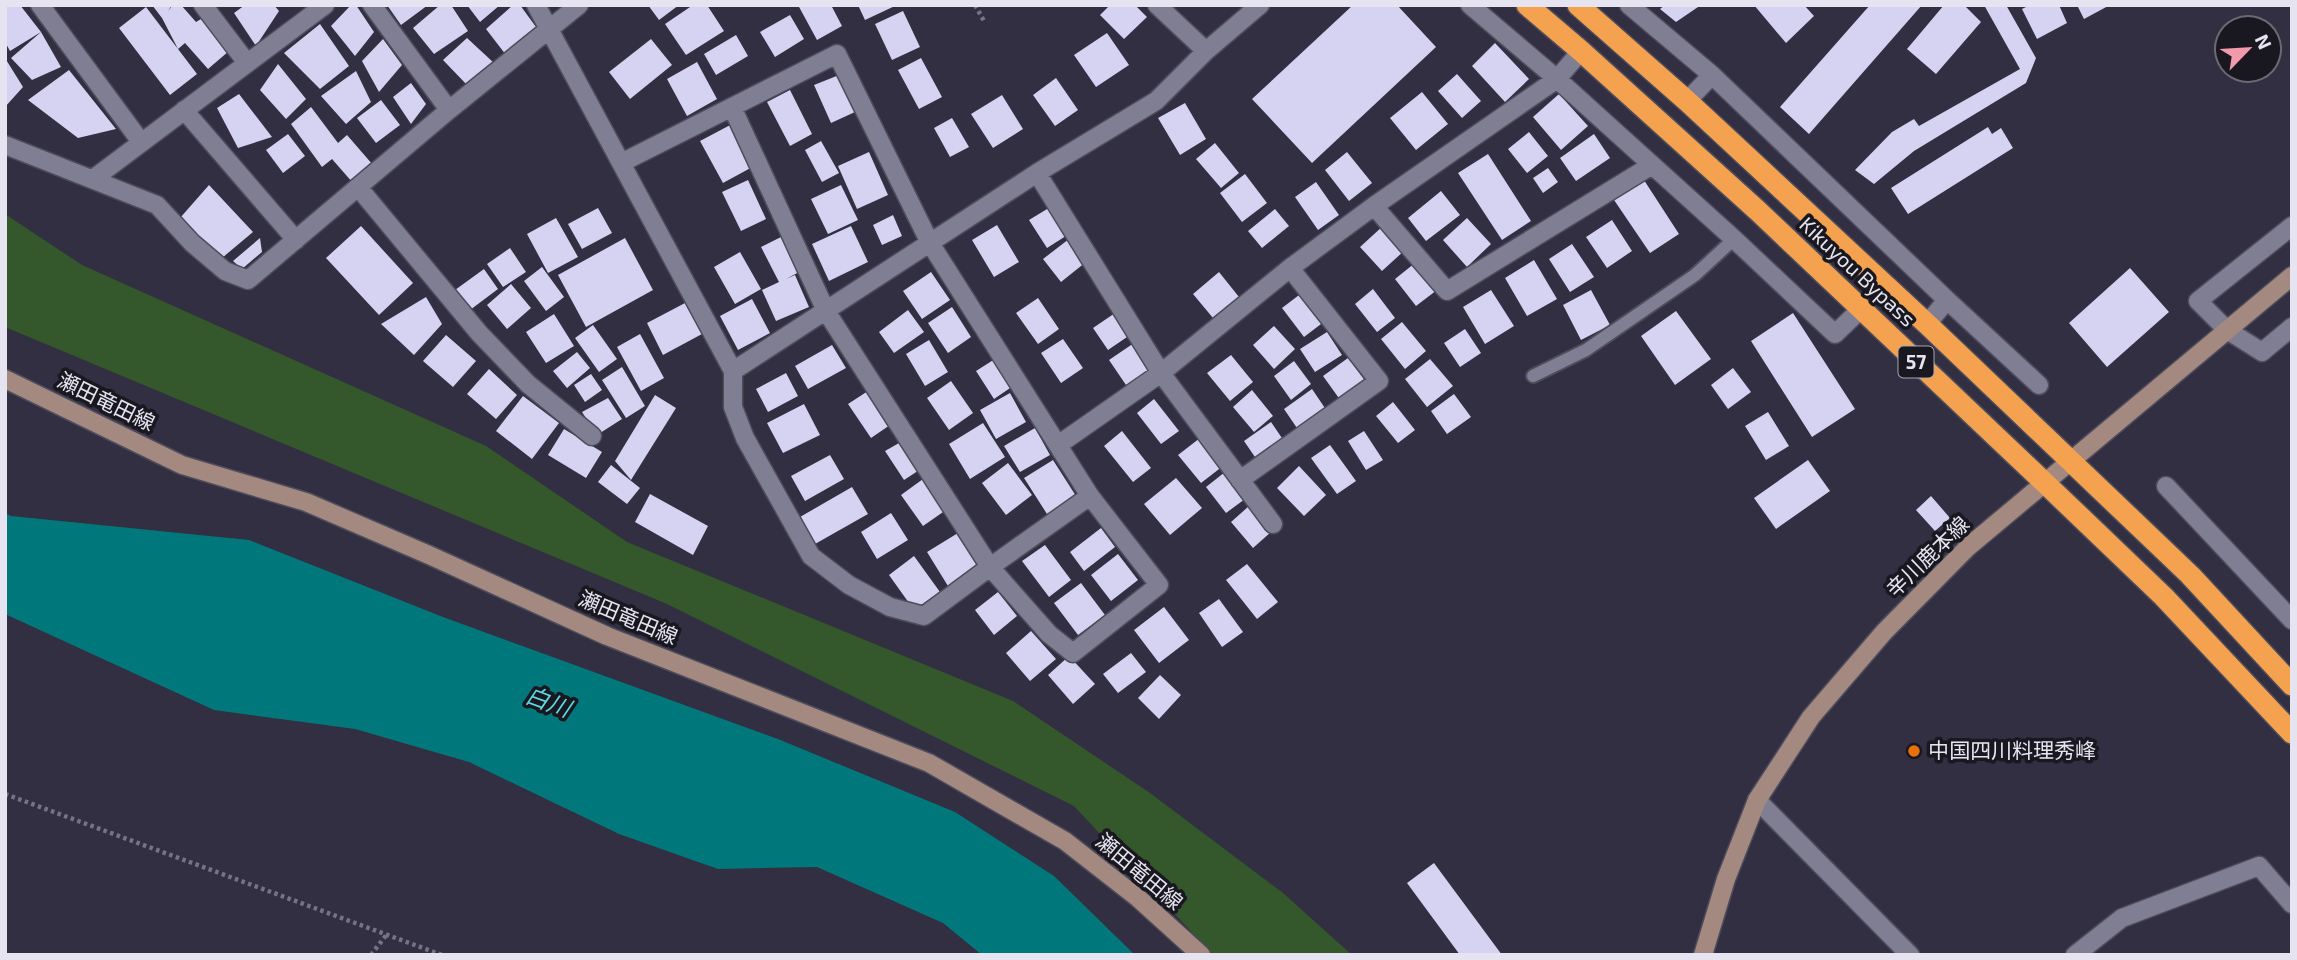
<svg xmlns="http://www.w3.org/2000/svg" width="2297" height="960" font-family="'Exo 2','Noto Sans JP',sans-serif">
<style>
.green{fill:#35572c}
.water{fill:#00777b}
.building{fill:#d5d2f2}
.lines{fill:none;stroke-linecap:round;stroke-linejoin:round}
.lane-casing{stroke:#4e4c5b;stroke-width:16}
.street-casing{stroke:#4e4c5b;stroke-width:21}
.secondary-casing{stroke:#4e4c5b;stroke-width:21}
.highway-casing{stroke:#4e4c5b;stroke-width:24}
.path{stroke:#757484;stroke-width:4.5;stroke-dasharray:3.5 3.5;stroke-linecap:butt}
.lane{stroke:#807e93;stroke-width:12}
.street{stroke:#807e93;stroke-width:18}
.secondary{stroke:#a3897f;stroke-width:18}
.highway{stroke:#f4a24f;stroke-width:21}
.food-dot{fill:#e8710a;stroke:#191820;stroke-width:2.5}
.labels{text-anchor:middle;stroke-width:7;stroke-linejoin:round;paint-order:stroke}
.shield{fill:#191820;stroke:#a8a7b2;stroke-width:2}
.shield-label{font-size:19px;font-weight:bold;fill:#e5e4f0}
.street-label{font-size:21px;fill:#e5e4f0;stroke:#191820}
.poi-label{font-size:21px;fill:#e5e4f0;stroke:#191820;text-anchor:start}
.water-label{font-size:23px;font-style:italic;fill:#5adae0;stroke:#191820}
</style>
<rect width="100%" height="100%" fill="#312f41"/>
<path class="green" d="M5,214l77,51 404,181 141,96 386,159 137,92 133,100 69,62h-139l-139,-149 -407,-202 -662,-277z"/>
<path class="water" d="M5,513l6,3 238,24 194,77 335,122 177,73 99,64 81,79h-153l-39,-32 -126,-56 -99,2 -99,-35 -150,-72 -114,-33 -141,-19 -209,-96z"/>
<path class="building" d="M9,5h11l21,27 -31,19 -5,-9v-34z
M152,5h20l-4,6 5,-6h8l15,17 5,-3 28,32 -21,18 -23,-26 -7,6 19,25 -27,21 -51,-67 27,-21 32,42 -16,-31z
M245,5h29l5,6 -23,35 -22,-33z
M351,5h5l18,27 -19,24 -24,-30z
M387,5h41l-27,20z
M440,5h11l17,26 -34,23 -21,-26z
M467,5h33l-20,17z
M513,5h7l16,22 -30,28 -20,-26z
M648,5h31l-20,15z
M693,5h14l17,26 -38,24 -21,-31z
M798,5h33l11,21 -25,14z
M858,5h39l-32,15z
M1110,5h25l12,12 -23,22 -24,-24z
M1353,5h44l39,42 -124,116 -60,-64z
M1665,5h36l-25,17 -16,-13z
M1754,5h50l10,11 -28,27z
M1870,5h52l-113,129 -29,-27z
M1944,5h20l17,17 -45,52 -29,-25z
M1984,5h22l30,53 -10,25 -112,68 -40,33 -19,-14 37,-38 22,-13 5,7 101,-57z
M2030,5h29l8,18 -30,16 -15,-30z
M2077,5h33l-26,14z
M903,11l17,36 -28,13 -17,-36z
M790,15l14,24 -29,18 -15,-25z
M320,24l29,42 -29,23 -36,-36z
M41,32l20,35 -29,13 -21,-22z
M1107,33l22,32 -33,22 -22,-32z
M736,35l12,21 -32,19 -12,-21z
M467,38l27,25 -26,23 -25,-26z
M383,39l19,26 -23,27 -17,-31z
M651,39l21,26 -42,34 -21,-27z
M1495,43l34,36 -24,23 -33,-36z
M5,58l18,29 -18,20z
M921,58l21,39 -23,12 -21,-39z
M697,62l20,37 -30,17 -20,-37z
M278,64l28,35 -20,20 -26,-29z
M69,70l47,59 -38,9 -50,-38z
M356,71l15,31 -25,22 -25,-28z
M1457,74l24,27 -19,17 -24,-27z
M839,75l16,37 -24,11 -17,-38z
M1056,78l22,32 -23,16 -22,-31z
M411,83l15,21 -15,20 -18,-27z
M790,90l22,44 -22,12 -23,-44z
M1422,92l26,32 -32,26 -26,-32z
M239,94l33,43 -34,11 -21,-40z
M1559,94l29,32 -27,24 -28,-33z
M1002,95l21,34 -30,19 -22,-34z
M381,100l19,25 -24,18 -19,-25z
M1185,103l21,36 -26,16 -22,-37z
M311,107l27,36 9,-8 26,30 -20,18 -21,-24 -10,8 -31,-43z
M952,118l17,29 -19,10 -16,-29z
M734,123l22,42 -33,18 -23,-42z
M1988,127l4,7 9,-6 12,20 -105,66 -17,-26z
M1529,132l19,24 -21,17 -19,-24z
M288,134l17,22 -22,17 -17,-23z
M1594,134l16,24 -34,23 -16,-23z
M821,141l18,32 -17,9 -17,-32z
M1215,143l24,30 -18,15 -25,-29z
M869,152l19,43 -31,14 -19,-43z
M1347,152l25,31 -23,18 -24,-31z
M1488,154l43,67 -29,19 -44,-67z
M1548,168l10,14 -15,11 -10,-15z
M1245,174l22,29 -25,19 -22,-29z
M1642,177l37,57 -29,19 -38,-56z
M748,180l18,39 -25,12 -19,-39z
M1316,182l23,33 -21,15 -23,-33z
M209,185l44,47 -31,26 -42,-40z
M841,185l17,35 -30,14 -17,-35z
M1441,191l19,24 -34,26 -18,-23z
M1052,206l17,28 -22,14 -18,-28z
M598,208l14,25 -30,16 -14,-25z
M1275,209l14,17 -27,22 -14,-17z
M893,215l9,21 -20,9 -9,-20z
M556,218l22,39 -30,16 -21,-39z
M1467,218l24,26 -24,23 -24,-27z
M1612,220l20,31 -25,17 -21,-31z
M997,225l22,37 -25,15 -22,-37z
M361,226l52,57 -34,32 -53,-57z
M851,226l17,36 -39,19 -17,-37z
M1383,226l22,24 -23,21 -22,-24z
M783,236l18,35 -15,8 9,-4 14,32 -33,14 -14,-31 17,-8 -18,-35z
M260,238l2,14 -20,17 -9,-8z
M625,238l28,52 -67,37 -28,-52z
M1069,239l17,23 -25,20 -18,-23z
M1572,244l22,33 -24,15 -21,-33z
M510,248l16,24 -23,15 -16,-23z
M740,252l21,37 -26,15 -21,-37z
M1534,260l23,39 -30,17 -22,-38z
M1415,263l22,27 -21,16 -21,-27z
M542,267l22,30 -18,14 -22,-30z
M2130,268l39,44 -62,55 -38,-44z
M484,269l14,20 -28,21 -15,-20z
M931,272l19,28 -28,19 -19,-28z
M1219,272l20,25 -26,21 -20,-24z
M511,284l20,24 -24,21 -20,-24z
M1373,289l22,29 -18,14 -22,-28z
M1491,290l23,36 -29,18 -22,-37z
M1591,290l19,35 -29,15 -18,-35z
M1303,292l22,29 -21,16 -22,-29z
M426,297l16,27 -28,31 -33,-31z
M1038,298l21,31 -21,15 -22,-31z
M752,299l18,34 -32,17 -18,-34z
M685,303l17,31 -39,21 -16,-32z
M952,307l19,30 -23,16 -20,-30z
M908,310l16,22 -30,21 -15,-21z
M1676,311l35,48 -36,26 -34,-49z
M1115,313l15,22 -22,15 -15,-22z
M1793,313l62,96 -43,28 -61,-96z
M554,314l20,32 -28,17 -20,-31z
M1402,322l24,29 -21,18 -24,-30z
M593,325l24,34 -18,13 -24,-34z
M1274,326l21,23 -21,20 -21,-24z
M1465,329l16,24 -21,14 -16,-24z
M1327,332l15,23 -27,17 -15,-23z
M640,334l24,44 -23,13 -24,-44z
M446,335l30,26 -23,26 -30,-26z
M1063,339l20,29 -22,15 -20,-30z
M929,340l19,32 -23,14 -19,-32z
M1134,343l17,25 -25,17 -17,-25z
M832,345l14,23 -38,21 -13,-23z
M577,352l13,16 -23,20 -14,-17z
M1231,355l22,27 -23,19 -23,-28z
M998,357l18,27 -22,15 -18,-28z
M1348,358l18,24 -25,19 -18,-25z
M1430,359l23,27 -26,21 -22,-28z
M1294,361l17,23 -20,16 -17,-24z
M622,367l23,39 -19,12 -24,-38z
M1733,368l18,24 -23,17 -17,-24z
M489,369l28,26 -21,24 -29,-25z
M786,373l12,23 -30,16 -12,-23z
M591,374l11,16 -17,12 -11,-17z
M951,381l22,32 -24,17 -22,-32z
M871,389l22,34 -22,15 -23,-34z
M1312,389l15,22 -28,20 -15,-22z
M1252,390l21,26 -19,16 -21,-25z
M1010,393l16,29 -30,17 -16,-29z
M1454,394l17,23 -24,17 -16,-23z
M655,395l21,13 -45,72 -16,-19z
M523,396l36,27 -27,36 -36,-28z
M608,398l14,21 -25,16 -15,-23z
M1154,399l25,32 -18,13 -24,-31z
M1393,402l22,28 -17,13 -22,-27z
M804,404l16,31 -37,18 -16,-30z
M1768,412l21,34 -23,14 -21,-34z
M1271,422l13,19 -27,19 -13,-19z
M983,423l22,34 -35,22 -21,-35z
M1035,428l15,27 -30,17 -16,-26z
M564,429l38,23 -16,26 -38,-23z
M1122,431l29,37 -18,14 -29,-36z
M1364,431l19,29 -17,10 -18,-29z
M1200,438l23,28 -22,17 -23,-28z
M906,439l18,28 -20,13 -19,-29z
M1330,445l26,36 -19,13 -26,-36z
M830,455l14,24 -39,22 -14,-25z
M1053,460l23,36 -29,18 -23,-36z
M1808,460l22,31 -54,38 -22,-31z
M1008,463l24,32 -26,20 -24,-32z
M611,465l29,23 -13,16 -29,-22z
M1299,466l27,29 -22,21 -27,-28z
M1225,472l20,27 -19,14 -20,-26z
M1176,478l26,30 -32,27 -26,-31z
M923,479l23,31 -23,16 -22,-31z
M852,487l16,27 -53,30 -15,-27z
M650,494l58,32 -15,29 -58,-33z
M1931,496l19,22 -15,13 -19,-21z
M1249,506l22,26 -18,16 -22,-26z
M891,513l17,27 -31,19 -16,-27z
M1101,528l14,19 -31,24 -14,-19z
M958,533l21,33 -31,20 -21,-34z
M1045,545l26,35 -22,17 -27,-36z
M1118,554l20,26 -27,21 -20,-26z
M914,556l26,36 -26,18 -25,-35z
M1247,564l31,38 -21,17 -31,-39z
M1081,583l24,32 -27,20 -24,-32z
M998,592l19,24 -23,19 -19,-25z
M1219,599l24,33 -21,15 -23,-34z
M1164,607l25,33 -30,23 -25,-33z
M1031,631l25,28 -26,22 -24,-28z
M1131,653l15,19 -28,21 -15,-19z
M1069,656l26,28 -22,20 -25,-29z
M1160,675l21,20 -22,24 -21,-21z
M1434,863l68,92h-42l-53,-72z"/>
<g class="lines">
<g class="lane-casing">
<path id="lane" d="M1533,376l53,-26 109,-75 39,-36"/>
</g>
<g class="street-casing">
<path id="street" d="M40,5l101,137
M203,5l44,58
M372,5l77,105
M536,5l197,366v36l12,31 66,118 38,29 41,22 34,9 66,-49 59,67 24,19 86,-68 -69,-89 -160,-253 -93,-189 -216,109
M1157,5l49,46
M1470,5l87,74 177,160 101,95 26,-25
M1629,5l83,70 235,225 -20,24
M1687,101l25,-26
M732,107l94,204 164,256 100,-71
M184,110l112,130
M5,145l152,60 35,38 33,28 23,9 201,-170 130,-105
M1037,173l124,200 112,151
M93,179l232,-174
M358,187l121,146 49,51 64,52
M1374,206l73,85 205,-126
M2292,226l-94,75 29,29 35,22 30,-25
M1947,300l92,85
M733,371l304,-198 119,-72 50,-50 54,-46
M1058,445l103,-72 129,-105 84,-62 183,-127 24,-28
M1240,480l139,-99 -89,-113
M2166,486l126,134
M1757,800l153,155
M2075,955l47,-37 137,-52 33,38"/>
</g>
<g class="secondary-casing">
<path id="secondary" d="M5,379l177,86 124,37 123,53 178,81 322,127 136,78 73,57 63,57
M1703,955l23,-76 31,-79 54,-83 73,-85 84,-85 324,-271"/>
</g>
<g class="highway-casing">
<path id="highway" d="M1527,5l54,46 177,160 288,273 118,113 128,136
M1578,5l109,96 240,223 263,251 102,110"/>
</g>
<path class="path" d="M975,5l9,16
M5,794l437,161
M371,955l16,-21"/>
<use href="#lane" class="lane"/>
<use href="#street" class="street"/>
<use href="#secondary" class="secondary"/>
<use href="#highway" class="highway"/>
</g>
<circle class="food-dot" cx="1914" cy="751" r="7"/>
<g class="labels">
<rect class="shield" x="1898.5" y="346.5" width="35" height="31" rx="5"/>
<g class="shield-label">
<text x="1916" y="369">57</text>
</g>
<g class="street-label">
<text transform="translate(1857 272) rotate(43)" y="7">Kikuyou Bypass</text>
<text transform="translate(106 402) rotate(26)" y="7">瀬田竜田線</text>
<text transform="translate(1928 557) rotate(-44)" y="7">辛川鹿本線</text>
<text transform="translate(628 618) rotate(23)" y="7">瀬田竜田線</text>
<text transform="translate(1139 872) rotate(40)" y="7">瀬田竜田線</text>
</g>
<g class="poi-label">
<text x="1928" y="758">中国四川料理秀峰</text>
</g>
<g class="water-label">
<text transform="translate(548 702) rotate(20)" y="8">白川</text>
</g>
</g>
<rect width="2297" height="960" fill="none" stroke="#e5e4f0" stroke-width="14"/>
<g transform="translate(2248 49) rotate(65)"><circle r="33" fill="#191820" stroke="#6b6a73" stroke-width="2"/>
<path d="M0-5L12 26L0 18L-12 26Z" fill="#f29aac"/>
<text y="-10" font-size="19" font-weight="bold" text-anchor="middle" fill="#e5e4f0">N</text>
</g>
</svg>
